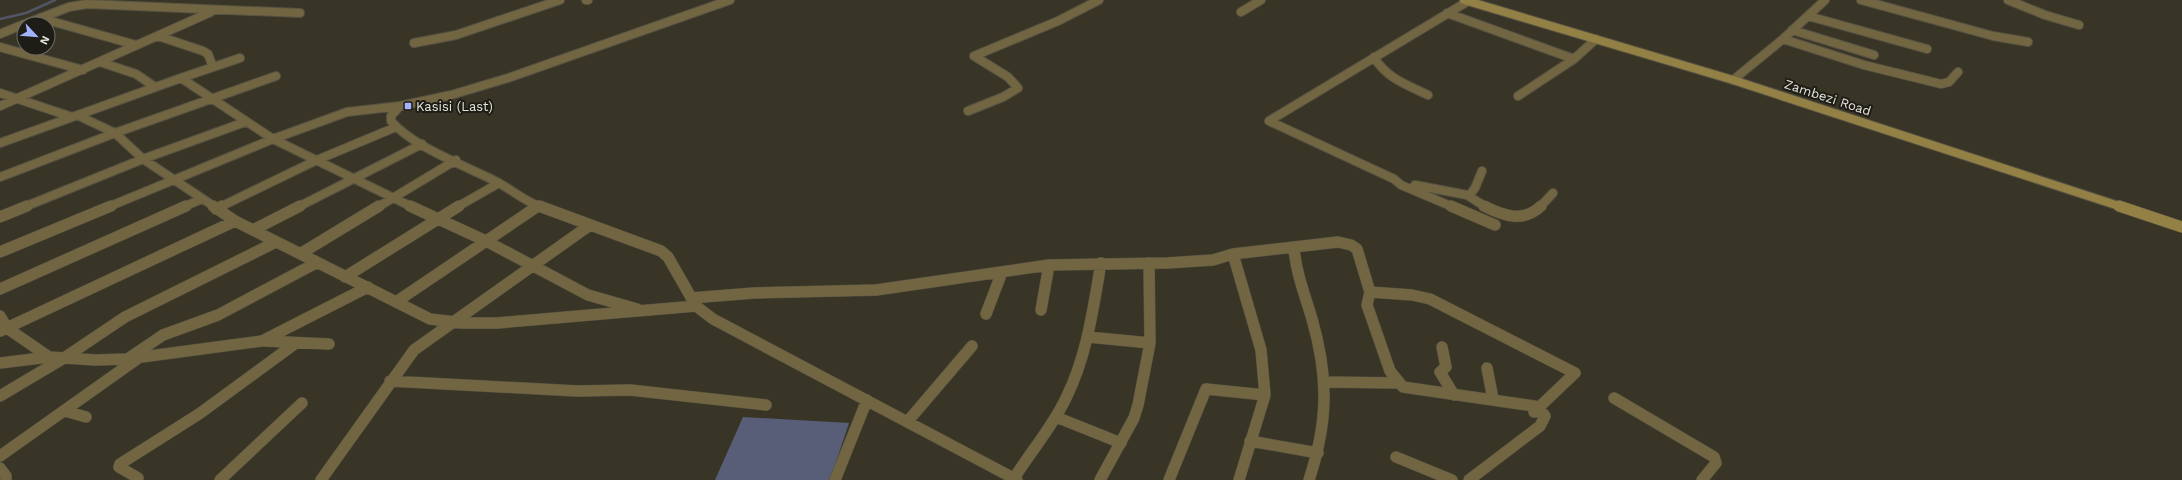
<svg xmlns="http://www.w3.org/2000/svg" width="2182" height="480" font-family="'Work Sans',sans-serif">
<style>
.green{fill:#585e78}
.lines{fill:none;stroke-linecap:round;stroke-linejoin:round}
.stream{stroke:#525567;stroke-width:2.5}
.street-far1-casing{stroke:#555143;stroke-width:10}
.street-casing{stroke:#555143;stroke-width:12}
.secondary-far1-casing{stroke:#555143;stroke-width:10}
.secondary-casing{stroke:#555143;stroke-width:12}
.street-far1{stroke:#716542;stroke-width:8}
.street{stroke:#716542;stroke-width:11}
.secondary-far1{stroke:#938045;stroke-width:8}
.secondary{stroke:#938045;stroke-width:11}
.poi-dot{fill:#a2b2fd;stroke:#1e1c16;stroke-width:1.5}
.labels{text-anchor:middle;stroke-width:4;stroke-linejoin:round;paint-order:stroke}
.street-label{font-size:13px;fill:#e6e3da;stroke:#1e1c16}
.poi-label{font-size:13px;fill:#e6e3da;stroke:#1e1c16;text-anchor:start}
</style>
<rect width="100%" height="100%" fill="#393526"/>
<path class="green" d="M743,417l106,6 -19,57h-115z"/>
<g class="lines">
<path class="stream" d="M0,19l26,-6 29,-13"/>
<g class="street-far1-casing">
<path id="street-far1" d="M586,0h2
M1861,0l132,36 35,6
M2008,0l37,15 34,10
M1241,12l20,-12
M1447,13l127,46
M1808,16l119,33
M40,18l96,27
M25,24l44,-17 18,-3 213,9
M1792,30l82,25
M0,34l24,-10
M158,36l45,15 5,3 5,13
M1783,39l81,26 77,19 8,-2 9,-10
M414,43l42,-8 104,-35
M0,47l83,23
M1374,57c12,21 33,28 54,38
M100,62l36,12 19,13
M181,78l59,-20
M1733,80l50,-41 42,-39
M0,93l72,24
M1518,96l56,-37 22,-20
M0,106l211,-94
M968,111l35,-14 15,-9 -10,-11 -34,-21 84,-35 41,-21
M79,116l36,17 28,26 72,48
M0,143l181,-65 92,61 139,68
M0,177l115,-44 161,-57
M1415,185l52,10 19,12
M1469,196l6,-8 7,-17
M24,207l119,-48 102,-37
M108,207l165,-68 74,-27 53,-6
M183,207l19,-8
M220,207l97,-47 79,-33
M298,207l124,-63
M378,207l78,-47
M457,207l42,-24
M536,207l2,-1
M541,207c-15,-5 -28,-16 -42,-24 -32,-17 -85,-35 -108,-62v-5l9,-10 51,-11 57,-17 222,-78
M1453,207l-52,-22 -7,-6 -125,-58 201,-121
M1540,207l13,-14"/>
</g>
<g class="street-casing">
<path id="street" d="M213,206l22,15 195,98 33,4h34l199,-17
M410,206l76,35 102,54 49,14
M539,206l122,45 7,6 28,49 17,13 304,161
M1451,206l44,19
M1484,206c20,10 39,17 57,0
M216,209l6,-3
M0,217l27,-11
M253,230l47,-24
M1294,248c2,25 11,47 18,71 17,59 16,103 -3,161
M0,252l111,-46
M300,254l79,-48
M1233,254l28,96 4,45 -26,85
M345,277l114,-71
M0,289l186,-83
M1370,292l42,3 18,4 145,74 -41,39
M691,298l63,-5 122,-3 173,-25 118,-2 46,-3 20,-6 105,-12 13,3 6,4 13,43 -3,13 23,66 13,16 131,19v6l7,-1 4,5 -5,10 -71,54
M396,302l142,-96
M1041,310l8,-45
M986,314l16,-42
M0,316l7,12 42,29
M0,331l235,-110
M1088,337l62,6
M264,341l65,3
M1442,347l4,20 -6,5 14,23
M129,358l34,-23 55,-20 98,-52
M0,363l49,-6 47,3 31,-1 135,-18 106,-54
M1487,368l6,31
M390,381l187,10 53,-1 136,15
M1326,382l72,1
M0,396l64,-38 61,-41 151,-75
M1614,398l100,59 2,6 -14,17
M65,411l21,6
M1056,417l65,26
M908,421l64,-75
M1250,441l68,12
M0,456l137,-97
M1396,457l56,23
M0,468l6,8v4
M138,478l-19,-11 1,-3 79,-50 97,-71
M220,480l82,-77
M321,480l93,-130 176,-125
M835,480l32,-80
M1013,480c17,-28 39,-52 53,-82 21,-42 27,-89 35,-135
M1100,480l34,-62 4,-13 12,-62 -1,-80
M1169,480l37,-91 59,6"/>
</g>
<g class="secondary-far1-casing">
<path id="secondary-far1" d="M1464,0l269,80 389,127"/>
</g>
<g class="secondary-casing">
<path id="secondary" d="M2119,206l63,21"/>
</g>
<use href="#street-far1" class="street-far1"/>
<use href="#street" class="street"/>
<use href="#secondary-far1" class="secondary-far1"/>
<use href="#secondary" class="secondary"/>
</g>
<rect class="poi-dot" x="404" y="102" width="8" height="8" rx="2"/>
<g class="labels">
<g class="street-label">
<text transform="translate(1828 97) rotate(18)" y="5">Zambezi Road</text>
</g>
<g class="poi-label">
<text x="416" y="111">Kasisi (Last)</text>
</g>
</g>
<g transform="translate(36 36) rotate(116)"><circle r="19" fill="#1e1c16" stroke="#6e6c64"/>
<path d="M0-3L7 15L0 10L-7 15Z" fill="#a2b2fd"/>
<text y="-6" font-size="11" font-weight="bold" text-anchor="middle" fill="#e6e3da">N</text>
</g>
</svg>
